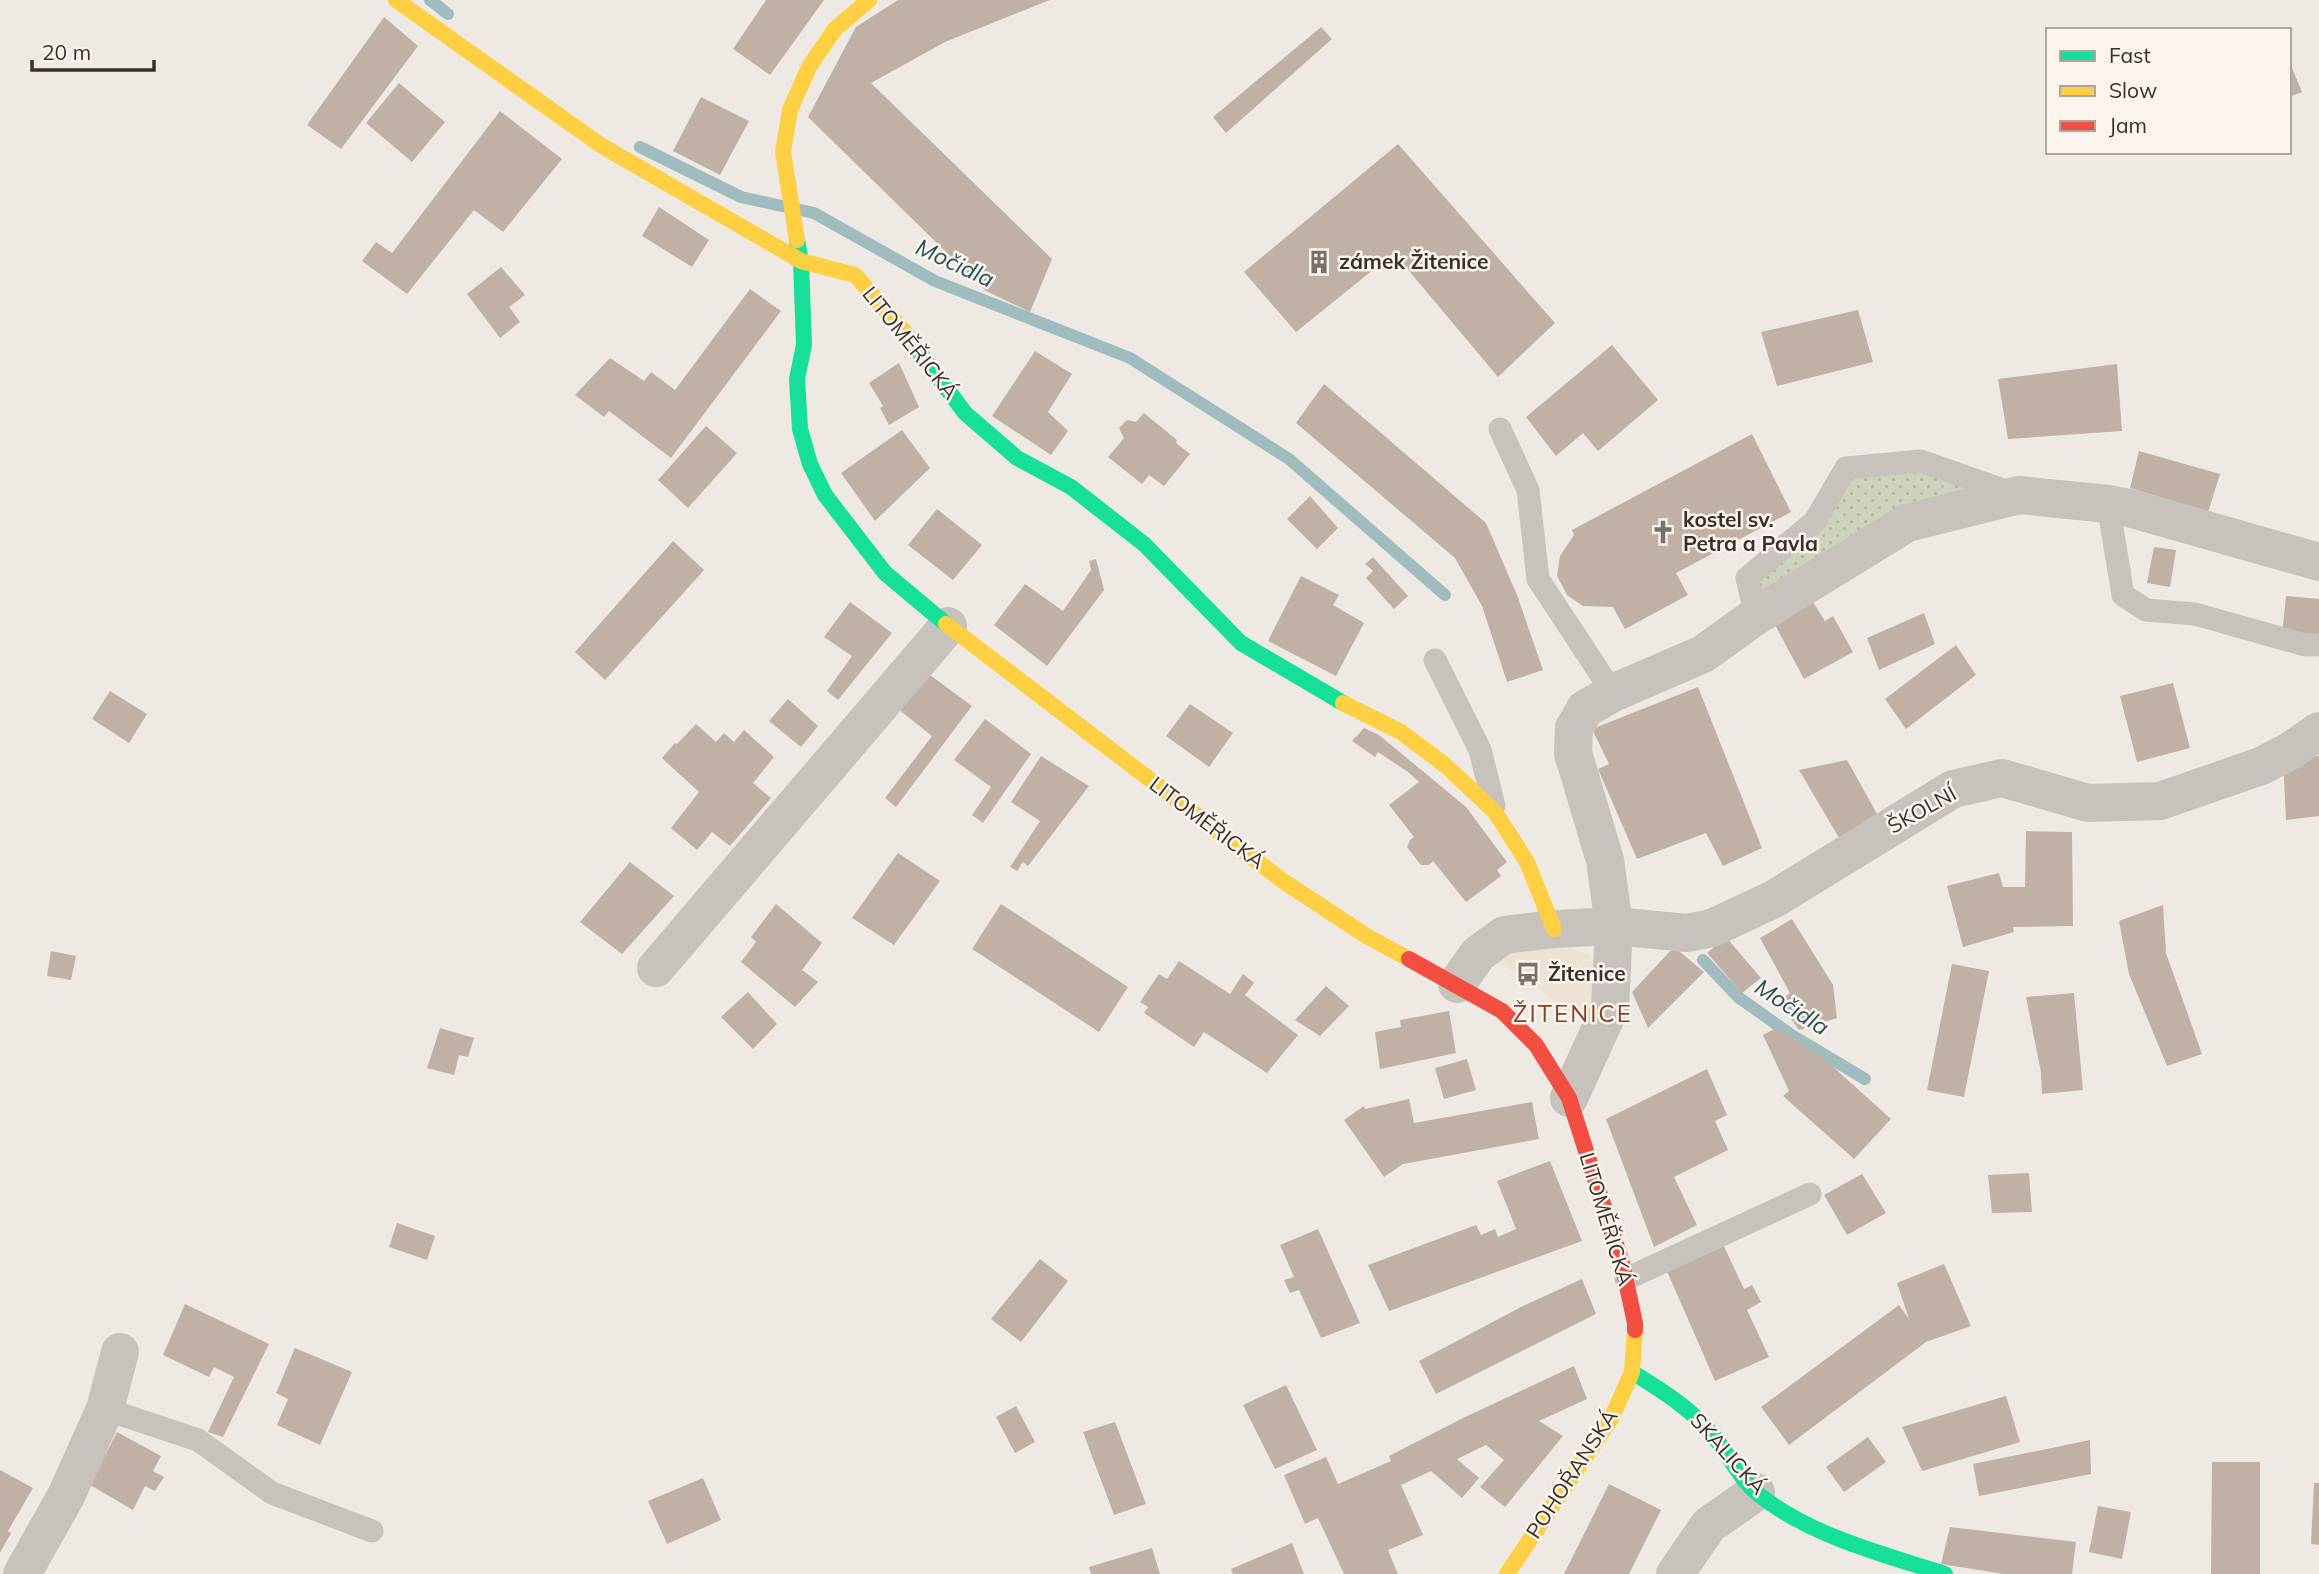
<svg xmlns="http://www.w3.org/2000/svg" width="2319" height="1574" font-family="Mulish,sans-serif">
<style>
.grass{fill:url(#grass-dots)}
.plaza{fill:#ece3d4}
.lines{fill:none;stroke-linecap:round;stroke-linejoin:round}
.stream{stroke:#a0bcbf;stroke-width:12}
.building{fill:#c1b0a6}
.lane{stroke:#c7c2bc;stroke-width:23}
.street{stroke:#c7c2bc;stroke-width:38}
.fast{stroke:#16e098;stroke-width:16}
.slow{stroke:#ffcf43;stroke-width:16}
.jam{stroke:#f24e42;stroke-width:16}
.labels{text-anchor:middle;stroke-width:5;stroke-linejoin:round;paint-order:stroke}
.poi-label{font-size:21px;font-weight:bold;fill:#39302a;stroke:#faf4ec;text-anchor:start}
.street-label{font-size:21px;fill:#39302a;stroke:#faf4ec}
.water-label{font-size:23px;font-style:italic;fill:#215259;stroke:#faf4ec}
.quarter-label{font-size:24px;letter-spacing:2px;fill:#854326;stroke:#faf4ec}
</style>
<defs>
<pattern id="grass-dots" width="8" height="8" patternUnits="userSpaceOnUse" patternTransform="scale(1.75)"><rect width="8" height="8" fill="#ced3be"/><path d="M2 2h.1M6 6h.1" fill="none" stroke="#b2b5a3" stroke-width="1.8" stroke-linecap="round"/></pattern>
</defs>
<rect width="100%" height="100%" fill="#eeeae3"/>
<path class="grass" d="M1921,461l98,34 -112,28 -151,93 -9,-38 68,-57 31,-53z"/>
<path class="plaza" d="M1529,945l45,4 16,7 6,16 -1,24 -8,15 -6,5h-11l-44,-38 -27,-15 -3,-7z"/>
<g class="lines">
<path class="stream" d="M430,0l18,14
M640,147l101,50 73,16 121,68 195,77 159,101 156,136
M1703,960l35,37 55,39 72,43"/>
</g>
<path class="building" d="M766,0h58l-54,75 -37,-26z
M898,0h152l-105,42 -74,41 181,176 -22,53 -44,-21 -178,-174 48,-90z
M384,17l34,29 -77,103 -34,-24z
M1321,27l11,12 -106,94 -13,-16z
M2292,68l10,24 -13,5v-28z
M399,83l46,39 -33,40 -46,-39z
M701,97l48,24 -29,54 -47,-24z
M500,111l62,48 -59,73 -29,-22 -67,84 -45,-33 14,-19 16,11z
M1398,144l157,179 -57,54 -104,-124 -98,79 -52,-60z
M659,207l50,33 -17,27 -50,-31z
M501,267l24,28 -16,12 11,15 -20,16 -33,-44z
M750,289l31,22 -110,147 -62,-47 -5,6 -29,-22 35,-37 34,23 7,-9 24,18z
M1858,310l15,52 -96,24 -16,-54z
M1612,345l46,55 -60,51 -15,-18 -27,23 -30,-39z
M1035,351l37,23 -24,38 20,19 -17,24 -59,-39z
M899,363l20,44 -30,18 -9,-17 3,-2 -14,-23z
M2117,364l5,67 -114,8 -10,-60z
M1324,384l162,139 31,72 26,75 -36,12 -25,-76 -27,-48 -159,-135z
M1144,413l33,27 -1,3 14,11 -26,32 -15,-11 -7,9 -34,-27 16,-19 -5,-10 8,-8 9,2z
M706,426l31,27 -49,55 -30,-28z
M902,430l28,38 -55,53 -34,-48z
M1752,434l39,78 -115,61 12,22 -63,34 -12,-22 -30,-1 -16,-11 -10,-19 3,-20 14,-21 -2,-5z
M2139,451l81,23 -12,38 -78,-24z
M1310,496l28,32 -21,21 -30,-30z
M937,509l45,36 -29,35 -45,-35z
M673,541l31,29 -99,110 -30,-28z
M2154,547l22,3 -6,37 -23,-4z
M1373,557l35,39 -14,13 -28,-31 7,-7 -8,-7z
M1096,559l8,31 -57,76 -53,-41 31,-41 38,27 28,-41 -2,-9z
M1301,576l38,19 -6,10 31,18 -28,53 -68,-35z
M2286,596l33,3v39l-37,-3z
M850,602l42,31 -54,67 -11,-9 25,-35 -28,-19z
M1813,602l12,19 8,-5 20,36 -49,27 -30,-56z
M1924,613l11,31 -56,26 -12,-32z
M1956,645l20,30 -70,54 -21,-30z
M926,672l46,34 -76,101 -11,-9 47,-62 -34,-27z
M2173,683l17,65 -53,14 -17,-66z
M1698,687l64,161 -39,18 -17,-33 -69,26 -39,-90 11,-5 -17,-35z
M110,691l37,23 -18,29 -37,-24z
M788,699l30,27 -17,21 -32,-26z
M1190,704l43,29 -24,34 -43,-31z
M985,719l46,35 -48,69 -11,-8 19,-28 -37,-27z
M696,724l20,18 8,-9 10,9 10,-12 30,27 -21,26 18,15 -41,48 -18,-14 -15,18 -26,-22 28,-36 -37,-34 13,-15 2,1z
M1364,728l15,7 87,72 41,55 -10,8 4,6 -35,26 -33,-41 -4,4h-8l-14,-18 3,-7 4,-3 -25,-32 30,-23 -11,-10 -30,-20 -3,5 -23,-16z
M1041,756l48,30 -61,80 -5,-4 -6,9 -7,-4 30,-46 -29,-19z
M2319,756v60l-33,4 -3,-61z
M1847,760l34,61 -39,22 -43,-73z
M2026,831l46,1 1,94 -60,1 1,5 -51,15 -16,-61 52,-13 4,14h22z
M898,853l42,28 -46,64 -42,-27z
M630,862l44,34 -52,58 -42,-32z
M776,904l46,39 -20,27 16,12 -23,25 -54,-45 15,-20 -5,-5z
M1001,904l127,83 -29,45 -127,-83z
M2163,905l3,48 36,101 -35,12 -38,-92 -10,-53z
M1792,919l41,66 4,33 -38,12 -20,-29 11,-8 -30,-55z
M1726,937l35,41 -19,15 -35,-40z
M1674,947l30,25 -56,56 -16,-36z
M51,951l25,5 -5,24 -24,-4z
M1179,961l51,33 13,-20 11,9 -9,12 53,40 -31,38 -63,-41 -10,15 -50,-34 4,-6 -8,-5 19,-28 8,5z
M1952,964l37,7 -25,126 -37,-7z
M1326,986l23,20 -29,30 -25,-16z
M748,992l29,32 -24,25 -32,-32z
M2074,993l9,97 -41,4 -1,-22 -15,-75z
M1449,1011l7,42 -76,16 -5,-37 26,-5 -1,-7z
M440,1028l34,10 -6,19 -9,-2 -5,20 -27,-7z
M1776,1028l45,28 70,63 -37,40 -71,-63 6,-5 -26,-56z
M1467,1059l9,31 -32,9 -9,-31z
M1707,1069l20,46 -12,6 13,29 -54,27 23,48 -43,22 -48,-128z
M1409,1099l5,24 118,-21 7,37 -136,25 -19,13 -40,-57 20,-14 1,3z
M1550,1161l32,80 -193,70 -21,-46 108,-40 5,10 14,-6 3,8 18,-8 -19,-48z
M2029,1173l3,39 -40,1 -4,-38z
M1862,1174l24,39 -39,22 -23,-40z
M397,1223l38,13 -8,24 -38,-13z
M1318,1229l42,94 -39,15 -22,-48 -9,3 -6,-13 10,-3 -14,-32z
M1722,1242l22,47 8,-4 9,17 -14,8 22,47 -54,24 -49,-112z
M1040,1259l28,22 -47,61 -30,-23z
M1944,1264l27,62 -45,16 -137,103 -28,-38 138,-102 10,14 -12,-36z
M1582,1279l14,35 -160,80 -17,-33 102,-54z
M185,1304l84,40 -46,93 -15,-5 26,-55 -20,-10 -5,10 -46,-22z
M295,1348l57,24 -32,73 -43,-20 11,-26 -12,-6z
M1574,1366l13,33 -48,22 24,15 -58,71 -25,-20 24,-27 -18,-15 -29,14 22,19 -17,20 -31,-27 -30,14 22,50 -35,15 10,24h-54l-26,-56 -13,6 -21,-49 42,-18 12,27 53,-23 -2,-5 74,-38z
M1286,1385l31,65 -42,19 -32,-64z
M2006,1396l14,46 -98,29 -20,-44z
M1016,1406l19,36 -20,11 -19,-36z
M1115,1422l31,82 -32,11 -31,-83z
M117,1432l44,24 -8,15 11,6 -9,14 -10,-5 -12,24 -43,-25z
M1868,1437l18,25 -42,30 -18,-25z
M2090,1440l1,34 -112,22 -6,-32z
M2212,1462h48v112h-49z
M0,1470l33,18 -25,43 3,2 -11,20z
M703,1478l18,42 -54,24 -19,-43z
M2314,1483h5v62l-8,-1z
M1609,1484l52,26 -32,64h-65z
M2098,1506l33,6 -9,47 -33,-7z
M1950,1527l126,15 -4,32h-68l-63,-10z
M1292,1543l12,31h-71l-2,-5z
M1152,1548l8,26h-69l-2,-7z"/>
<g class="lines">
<path class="lane" d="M1500,429l28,61 10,89 75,114
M2108,504l15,91 23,15 49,4 110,31h14
M1756,616l-9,-38 68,-57 31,-53 75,-7 94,33
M1435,660l45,90 14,56
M1626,1279l184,-85
M105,1409l93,31 74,53 100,38"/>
<path class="street" d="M656,968l292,-342
M1457,984l21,-30 26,-19 50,-6 60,-3 73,7 25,-5 62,-29 179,-110 49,-11 86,25 72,-2 101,-35 29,-15 29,-20
M1569,1098l41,-90 4,-82 -9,-66 -32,-107 1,-25 11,-19 28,-16 90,-39 53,-38 151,-93 112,-28 89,9 21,4 190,54
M22,1574l44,-78 39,-87 15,-57
M1675,1574l34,-49 47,-33"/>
<path class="fast" d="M797,240l4,21 3,84 -7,34 3,50 10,35 15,31 60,78 61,51
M903,330l62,83 52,45 54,29 73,57 97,99 102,60
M1632,1372c29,18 58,36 80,62 16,19 27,44 46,60 53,42 124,60 187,80"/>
<path class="slow" d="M396,0l206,146 199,115 54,14 48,55
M797,240l-14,-88 7,-42 19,-43 26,-38 34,-29
M946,624l337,257 85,56 41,22
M1343,703l58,29 44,33 50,47 32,50 27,67
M1507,1574l105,-157 20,-45 3,-42"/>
<path class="jam" d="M1409,959l93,52 34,34 33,53 53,165 13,60v7"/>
</g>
<defs>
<g id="building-bare" transform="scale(1.89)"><path d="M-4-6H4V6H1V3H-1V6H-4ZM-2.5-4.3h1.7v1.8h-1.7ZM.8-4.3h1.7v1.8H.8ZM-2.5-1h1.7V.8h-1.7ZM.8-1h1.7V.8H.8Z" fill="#78716b" stroke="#faf4ec" stroke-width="2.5" paint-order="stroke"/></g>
<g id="church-bare" transform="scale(1.89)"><path d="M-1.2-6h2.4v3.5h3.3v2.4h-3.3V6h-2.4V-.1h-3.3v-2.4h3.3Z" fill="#78716b" stroke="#faf4ec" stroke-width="2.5" paint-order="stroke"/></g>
<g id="bus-bare" transform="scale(1.89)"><path d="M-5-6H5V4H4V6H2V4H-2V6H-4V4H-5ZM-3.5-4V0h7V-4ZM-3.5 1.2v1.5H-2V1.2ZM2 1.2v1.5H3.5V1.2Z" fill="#78716b" stroke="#faf4ec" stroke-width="2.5" paint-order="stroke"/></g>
</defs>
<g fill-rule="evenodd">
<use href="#building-bare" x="1319" y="262"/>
<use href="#church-bare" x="1663" y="532"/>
<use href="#bus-bare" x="1528" y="974"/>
</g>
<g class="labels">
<g class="poi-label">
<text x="1339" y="269">zámek Žitenice</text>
<text x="1683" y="527">kostel sv.<tspan x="1683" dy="24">Petra a Pavla</tspan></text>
<text x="1548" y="981">Žitenice</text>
</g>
<g class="street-label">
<text transform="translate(910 343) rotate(51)" y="7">LITOMĚŘICKÁ</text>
<text transform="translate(1922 810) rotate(-29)" y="7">ŠKOLNÍ</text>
<text transform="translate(1207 823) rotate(37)" y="7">LITOMĚŘICKÁ</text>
<text transform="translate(1606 1219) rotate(73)" y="7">LITOMĚŘICKÁ</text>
<text transform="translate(1728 1454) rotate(48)" y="7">SKALICKÁ</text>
<text transform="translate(1572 1474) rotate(-57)" y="7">POHOŘANSKÁ</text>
</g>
<g class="water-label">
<text transform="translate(955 263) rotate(25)" y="8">Močidla</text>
<text transform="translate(1792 1007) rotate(33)" y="8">Močidla</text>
</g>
<g class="quarter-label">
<text x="1573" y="1022">ŽITENICE</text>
</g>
</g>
<rect x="2046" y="28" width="245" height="126" fill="#faf4ec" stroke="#ada69e" stroke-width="2"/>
<rect x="2060" y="51" width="35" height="10" fill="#16e098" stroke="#ada69e" stroke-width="2"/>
<text x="2109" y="63" font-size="21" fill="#39302a">Fast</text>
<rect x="2060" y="86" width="35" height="10" fill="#ffcf43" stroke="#ada69e" stroke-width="2"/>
<text x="2109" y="98" font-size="21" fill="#39302a">Slow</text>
<rect x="2060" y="121" width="35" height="10" fill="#f24e42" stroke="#ada69e" stroke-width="2"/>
<text x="2109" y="133" font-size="21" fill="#39302a">Jam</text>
<path d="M32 60v10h122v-10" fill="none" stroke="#39302a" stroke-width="3.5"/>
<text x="42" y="60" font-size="21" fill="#39302a" stroke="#faf4ec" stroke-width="5" paint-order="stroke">20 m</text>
</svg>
